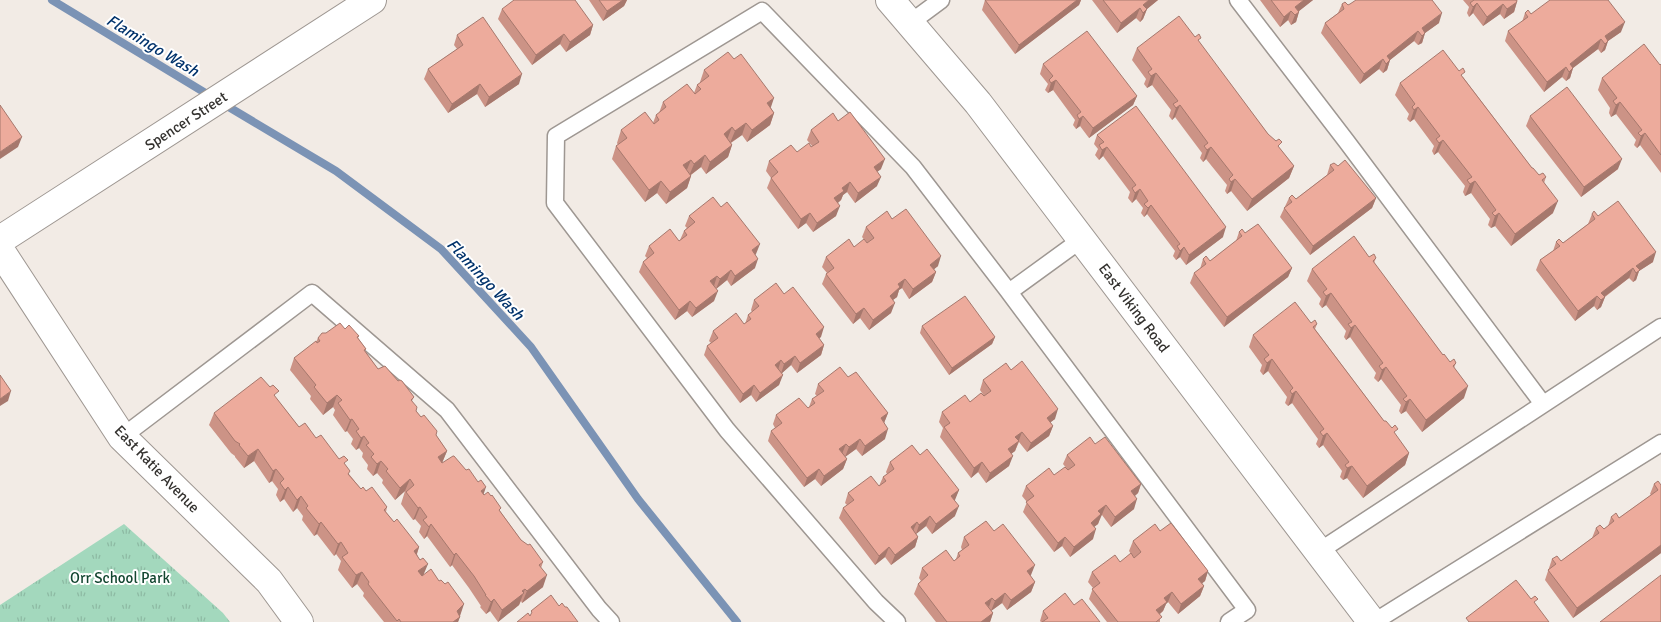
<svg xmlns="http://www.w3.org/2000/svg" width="1661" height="622" font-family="Signika,sans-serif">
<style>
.park{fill:url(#park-tufts)}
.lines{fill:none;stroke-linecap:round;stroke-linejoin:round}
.stream{stroke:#7b93b5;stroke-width:8}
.lane-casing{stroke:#9e9792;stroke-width:19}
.secondary-casing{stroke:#9e9792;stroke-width:30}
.lane{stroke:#fff;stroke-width:16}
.secondary{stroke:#fff;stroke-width:28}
.wall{fill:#cc9386}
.shaded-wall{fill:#a6786d}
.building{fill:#edab9c;stroke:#a6786d}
.labels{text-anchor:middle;stroke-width:4;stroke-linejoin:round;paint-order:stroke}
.street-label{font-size:15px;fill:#34322f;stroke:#fff}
.park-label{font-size:15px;fill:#124630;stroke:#fff}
.water-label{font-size:16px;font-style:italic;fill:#00326b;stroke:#fff}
</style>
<defs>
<pattern id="park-tufts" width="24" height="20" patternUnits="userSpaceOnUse" patternTransform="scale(1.25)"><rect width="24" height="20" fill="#a3d8bd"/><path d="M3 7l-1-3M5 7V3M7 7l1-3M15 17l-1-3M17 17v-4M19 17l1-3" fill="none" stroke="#8dbaa3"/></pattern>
</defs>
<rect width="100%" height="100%" fill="#f2ebe5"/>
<path class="park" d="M124,524l99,89 7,9h-230v-17z"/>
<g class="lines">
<path class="stream" d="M52,0l160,97
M222,103l114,68 105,78 90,98 107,152 99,123"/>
<g class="lane-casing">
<path id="lane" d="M1238,0l109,142 196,262
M910,23l31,-23
M1082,239l-73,53 238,318 -18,12
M122,437l190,-144 135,117 152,199 12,13
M1318,552l343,-225
M897,622l-21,-20 -149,-172 -172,-227 1,-67 206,-125 151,156 96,125
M1374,622l287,-179"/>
</g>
<g class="secondary-casing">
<path id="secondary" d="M890,0l88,103 394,519
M0,240l372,-240
M0,250l122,187 147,144 30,41"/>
</g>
<use href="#lane" class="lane"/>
<use href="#secondary" class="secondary"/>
</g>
<path class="wall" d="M589,0h38l-3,6 -21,15z
M985,0h96l-2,5 -64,49 -33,-44z
M1092,0h66l-11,9 -4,10 -3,3 -4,-4 -19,15z
M1260,0h53l-14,11 -3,11 -5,3 -3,-5 -8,7z
M1463,0h55l-1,1 -3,11 -10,7 -4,-5 -17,12 -10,-13 -4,4 -2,-4 2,-6z
M1342,4l6,1 91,18 -14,10 -3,10 -4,2 -4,-4 -24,19 -3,10 -4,3 -4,-4 -19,15 -39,-51 4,-10 13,-10z
M502,9l91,16 -3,10 -24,17 -6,-8 -28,21 -34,-46z
M1525,13l6,1 90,18 -13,9 -3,9 -4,3 -3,-4 -25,19 -3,10 -4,3 -4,-4 -18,15 -39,-51 3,-10 14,-9z
M457,35l62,49 -34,23 -8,-13 -29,19 -24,-34 4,-10 29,-20 -3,-4z
M1199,43l69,91 26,32 -5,12 -42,33 -16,-20 -4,3 -2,-3 2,-6 -21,-26 -3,3 -3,-4 2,-5 -27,-36 -3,3 -3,-4 2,-6 -19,-25 -5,3 -3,-4 2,-5 -14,-19 5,-12z
M1043,64l94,32 -4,9 -44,33 -9,-12 -4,3 -3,-4 2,-5 -22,-30 -5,3 -3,-3 3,-6 -8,-10z
M1661,64v109l-21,-28 -3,3 -3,-3 2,-5 -20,-26 -5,3 -2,-4 1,-5 -12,-18 4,-12z
M704,70l67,38 3,5 -4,12 -23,17 -5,-7 -11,8 1,2 -4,12 -22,17 -5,-7 -10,8v1l-4,12 -21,16 -9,-11 -12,9 -33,-43 4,-13 2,-1 -1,-2 4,-13 32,-7 3,-8 3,-2 4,-11 31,-9 3,-8 3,-2v-1z
M1463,77l69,91 7,7 7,2 -2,6 9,30 -42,33 -16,-20 -4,2 -3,-3 2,-6 -19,-26 -6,3 -2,-4 2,-6 -27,-34 -4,3 -2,-4 2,-5 -20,-27 -4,3 -3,-3 2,-5 -14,-19 5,-12z
M1530,116l88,53 -37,28 -55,-71z
M838,121l43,48 -4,3v14l-22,17 -8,-11 -4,3 -2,5 -3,3 -2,13 -23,16 -7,-9 -8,6 -31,-41 4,-10 -5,-7 3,-10 28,-9 14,-5 1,-1 -5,-6 4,-10z
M1097,135l126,102 -37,28 -6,-8 -4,3 -3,-4 2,-5 -28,-37 -3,3 -3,-4 2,-5 -7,-9 -4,4 -4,-5 2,-6 -27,-36 -4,4 -4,-5 3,-6 -4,-5z
M1330,165l8,1 38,32 -4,10 -62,47 -30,-38 9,-19 7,1 31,-24z
M1592,214l6,2 55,46 -14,9 -3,9 -3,2 -4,-4 -24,19 -4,10 -4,3 -3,-4 -19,15 -39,-51 4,-10 13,-9 3,-9 7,1 25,-19z
M689,216l67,38 -1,1v13l-24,18 -4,-6 -11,9 -2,12 -22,16 -5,-6 -12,9 -36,-48 4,-10 4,-4 -2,-2 4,-10 30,-5 1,-1 4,-9 3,-3 -2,-2z
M892,219l46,47 -4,3 2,3 -4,10 -23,17 -7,-11 -3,2 -2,7 -4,3 -2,13 -22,17 -9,-12 -7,6 -31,-40 4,-10 1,-1 -5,-6 4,-10 41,-14 -5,-6 4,-10z
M1239,232l6,1 47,35 -4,9 -64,50 -34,-44 4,-10 6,-4 3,-10 7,2 26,-20z
M1369,257l7,1 -2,5 69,92 7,7 6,1 -2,5 10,30 -42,34 -16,-21 -5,3 -2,-3 2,-6 -20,-26 -3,3 -4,-4 2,-5 -26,-36 -4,3 -2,-3 2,-6 -20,-26 -4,3 -3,-4 2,-5 -14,-18 5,-12z
M784,294l37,43 -2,1 5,7 -3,10 -24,18 -6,-8 -9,8 -3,12 -23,17 -5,-7 -11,8 -36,-48 3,-9 4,-3 -2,-2 4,-10 32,-7 3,-9 4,-3 -1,-2 3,-10z
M1311,323l6,1 -2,5 69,92 25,32 -4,12 -42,33 -16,-20 -4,2 -3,-3 2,-6 -19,-26 -4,3 -3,-4 2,-5 -26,-36 -4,3 -3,-3 2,-6 -19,-26 -5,4 -3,-4 2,-6 -13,-18 4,-12z
M922,326l73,11 -3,7 -43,31 -29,-42z
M326,333l33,3 -1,2 8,11 -1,2 13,18 20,12 16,16 -2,4 4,10 20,24 11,16 -5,12 41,31 17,17 21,29 22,22 -2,6 2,19 -21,16 -1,-2 -2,4 -21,17 -8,-11 -4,3 -6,-7 1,-1 -12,-18 -17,-23 -2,2 -23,-31 -3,3 -5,-7 2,-6 -6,-7 -2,1 -12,-16 4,-13 -10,9 -13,-17 1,-3 -6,-7 -4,3 -6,-7 1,-4 -6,-8 1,-4 -4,-5 -3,2 -5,-6 2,-5 -6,-8 -2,1 -12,-17 2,-5 -2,-3 -10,8 -13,-16 1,-3 -21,-26 4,-12 22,-16 2,-4z
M1011,370l44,49 -5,3 3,4 -4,10 -22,16 -8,-10 -4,9 -4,3 -2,12 -23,17 -8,-11 -7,6 -31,-41 3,-9 -4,-6 3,-10 42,-16 -4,-6 3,-10z
M848,377l40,36 -4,10 1,16 -23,17 -6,-7 -11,8 2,2 -4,10 -22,17 -6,-7 -11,8 -36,-46 3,-10 4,-3 -2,-4 3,-9 32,-7 1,-1 3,-8 5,-3 -2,-2 3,-10z
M276,398l23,29 17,11 30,28 3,8 12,15 5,2 21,16 -1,5 8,10 25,25 -2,7 7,21 36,40 -2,7h-74l-21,-26 1,-3 -7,-9 -5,4 -14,-18 3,-9 -5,-7 -2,2 -17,-22 -3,2 -12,-16 1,-4 -6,-8 -4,4 -9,-13 -4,3 -4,-7 2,-6 -6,-8 -3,2 -15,-22 -10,7 -9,-11v-1l-4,-3 -22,-28 5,-12z
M1095,444l46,40 -3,9 -3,3 -1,13 -23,18 -9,-12 -2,1 -2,8 -4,3 -1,12 -23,18 -8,-11 -8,6 -31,-40 4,-10 -5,-6 4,-10 42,-16 -5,-6 4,-9z
M920,455l39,35 -5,10 1,16 -23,18 -6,-8 -10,8 2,3 -3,10 -24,18 -6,-8 -10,8 -36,-47 4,-10 4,-3 -2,-2 3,-10 31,-7 4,-9 4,-3 -1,-2 4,-10z
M1654,484l7,1v68l-88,65 -28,-38 7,-21 9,2 31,-23 4,-10 8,1 4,-3 3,-9 8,1 32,-23 -1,-1z
M994,531l37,44 -1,1 5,6 -4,10 -24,18 -5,-7 -11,8 2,2 -3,9h-54l-22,-28 4,-10 3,-3 -2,-3 3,-10 32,-7 2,-2 2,-6 4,-3 -1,-3 3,-10z
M1160,531l48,40 -3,10 -3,2 2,3 -4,10 -22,18 -10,-12 -2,2 -3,7 -3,3v8h-53l-18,-23 4,-11 -5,-6 4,-10 28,-10 14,-4 -5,-7 4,-10z
M1074,605l26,17h-59l-1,-1 3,-10z"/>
<path class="shaded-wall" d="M623,0h4l-3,6 -21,15 4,-10z
M1077,0h4l-2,5 -64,49 4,-9z
M1149,0h9l-11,9 -4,10 -3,3 3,-9v-8z
M1304,0h9l-19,15 1,-8z
M1517,2l-3,10 -10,7 3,-10z
M1477,3l-4,10 -4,4 4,-10z
M1503,4l-3,10 -17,12 4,-9z
M1140,8l-4,10 -19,15 4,-10z
M1291,11l-3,9 -8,7 4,-10z
M1299,12l-3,10 -5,3 4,-10z
M1442,13l-3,10 -14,10 -3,10 -4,2 4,-9v-8z
M1625,22l-4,10 -13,9 -3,9 -4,3 4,-9v-8z
M593,25l-3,10 -24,17 4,-10z
M1418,31l-4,10 -24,19 -3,10 -4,3 3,-9 1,-8z
M564,34l-4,10 -28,21 4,-10z
M1601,39l-3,10 -29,22 1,-7z
M1383,59l-4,10 -19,15 4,-10z
M1566,67l-4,10 -18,15 3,-10z
M1573,68l-3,10 -4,3 3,-9z
M1156,73l-4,12 -5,3 4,-12z
M522,74l-3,10 -34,23 4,-10z
M1056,80l-3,10 -5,3 3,-10z
M480,84l-3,10 -29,19 4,-9z
M1137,96l-4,9 -44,33 4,-10z
M774,98l-4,12 -3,-7z
M1620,102l-4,12 -5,3 5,-12z
M1180,105l-5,12 -3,3 4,-12z
M1418,107l-4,12 -4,3 4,-12z
M774,113l-4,12 -23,17 5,-12z
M1083,116l-3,10 -4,3 3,-10z
M746,123l-4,12 -12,8 5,-12z
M732,127l-5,13 -3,-6z
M1645,133l-5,12 -3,3 4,-12z
M22,137l-4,10 -18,12v-7z
M1443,140l-5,12 -4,3 5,-12z
M732,145l-4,12 -22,17 4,-12z
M1107,147l-4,9 -4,4 3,-10z
M1211,147l-5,12 -3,3 4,-12z
M705,155l-4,12 -12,9 5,-12z
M885,159l-4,10 -11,8 4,-10z
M1622,159l-4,10 -37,28 3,-10z
M691,160l-5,12 -3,-7z
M1294,166l-5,12 -42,33 5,-12z
M691,176l-4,12 -21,16 4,-12z
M881,177l-4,9 -22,17 3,-10z
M1235,179l-4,12 -4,3 4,-12z
M661,181l-4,12 -12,9 4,-12z
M1475,181l-4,12 -6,3 5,-12z
M850,182l-3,10 -4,3 -2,5 -10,8 3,-10 8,-10z
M1140,189l-4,10 -4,4 3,-10z
M1376,198l-4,10 -62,47 3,-9z
M1558,201l-5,12 -42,33 4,-12z
M1151,205l-4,9 -3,3 4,-9z
M840,206l-4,10 -23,16 4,-9z
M810,213l-4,10 -8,6 3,-10z
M1499,213l-4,13 -4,2 4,-12z
M1226,227l-3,10 -37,28 3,-10z
M760,244l-4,10 -8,6 4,-10z
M1184,247l-4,10 -4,3 4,-9z
M1656,252l-3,10 -14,9 -3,9 -3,2 3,-9v-7z
M941,256l-3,10 -11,9 3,-10z
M758,259l-3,9 -24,18 4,-10z
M1292,268l-4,9 -64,50 3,-10z
M1633,268l-4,10 -29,22 1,-7z
M731,270l-4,10 -11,9 4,-10z
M936,272l-4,10 -23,17 4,-10z
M717,276l-3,10 -4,-5z
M905,279l-3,9 -3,2 -2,7 -11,8 4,-9 8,-12z
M718,291l-4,10 -22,16 4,-9z
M1331,293l-5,12 -4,3 4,-12z
M1597,296l-3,10 -19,15 3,-10z
M1605,297l-4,10 -4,3 4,-10z
M690,301l-3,10 -12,9 4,-10z
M895,303l-4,10 -22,17 4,-10z
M864,308l-4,10 -7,6 3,-10z
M1355,325l-5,12 -4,3 5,-12z
M824,327l-3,10 -9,6 4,-9z
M995,337l-3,7 -43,31 3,-7z
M824,345l-3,10 -24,18 3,-10z
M795,356l-4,9 -10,9 3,-10z
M1272,359l-4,12 -5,4 4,-12z
M781,360l-3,10 -3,-5z
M1386,367l-5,12 -3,3 4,-12z
M783,375l-4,10 -23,17 4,-9z
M754,385l-3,10 -11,8 3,-9z
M1468,386l-4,12 -42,34 4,-12z
M11,391l-3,10 -8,5v-7z
M1296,391l-4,12 -4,3 4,-12z
M337,395l-4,12 -10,8 4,-12z
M1410,399l-4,12 -5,3 5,-12z
M1058,409l-3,10 -12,9 4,-10z
M888,413l-4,10 -3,-5z
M352,419l-5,12 -2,1 5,-12z
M1053,426l-4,10 -22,16 4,-9z
M888,429l-3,10 -23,17 3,-10z
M1022,432l-7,19 -11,8 4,-10 7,-12z
M1327,433l-4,12 -4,3 4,-12z
M364,436l-5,12 -3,2 5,-12z
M860,439l-4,10 -11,8 4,-10z
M846,444l-4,10 -3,-5z
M258,449l-4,12 -10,7 4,-12z
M447,451l-5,12 -4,-6z
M1409,453l-4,12 -42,33 4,-12z
M1013,456l-4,10 -23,17 4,-10z
M847,459l-4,10 -22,17 3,-10z
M381,461l-4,12 -4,3 4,-12z
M982,462l-4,10 -7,6 3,-10z
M1352,466l-5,12 -4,2 4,-12z
M276,469l-4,12 -3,2 4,-12z
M819,469l-4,10 -11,8 3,-9z
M410,479l-5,12 -10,9 5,-12z
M1141,484l-3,9 -10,8 3,-10z
M288,487l-4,12 -4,3 5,-12z
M486,487l-4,12 -1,-8z
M959,490l-4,10 -7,6 3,-10z
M301,496l-4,12 -4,4 4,-12z
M1137,499l-3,10 -23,18 4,-10z
M1106,505l-8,19 -11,8 4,-9 7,-12z
M959,506l-4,10 -23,18 4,-10z
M420,507l-5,12 -2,1 5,-12z
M930,516l-4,10 -10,8 3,-9z
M321,522l-4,12 -3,2 5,-12z
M917,522l-4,9 -2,-4z
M431,524l-4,12 -3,3 5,-12z
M1096,529l-3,10 -23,18 4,-10z
M918,537l-3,10 -24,18 4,-10z
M1065,537l-3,9 -8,6 4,-9z
M341,542l-5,12 -2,2 4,-12z
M1661,545v8l-88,65 4,-10z
M419,547l-4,12 -1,-8z
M889,547l-4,10 -10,8 4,-9z
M456,553l-4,12 -2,2 4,-12z
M428,564l-5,12 -10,7 5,-12z
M1035,565l-4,10 -8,6 4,-10z
M1208,571l-3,10 -10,8 3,-10z
M362,572l-5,12 -5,4 4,-13z
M547,575l-4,12 -21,16 5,-12z
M1035,582l-4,10 -24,18 4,-10z
M1204,586l-4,10 -22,18 3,-10z
M525,589l-6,16 -21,17 4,-12z
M1172,592l-4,10 -2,2 -3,7 -10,8 3,-9 8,-12z
M1005,593l-3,10 -11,8 4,-10z
M992,598l-3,9 -4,-4z
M494,599l-4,12 -4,3 5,-12z
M464,604l-4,12v1l-2,5h-5l4,-11z
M993,613l-3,9h-9z"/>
<path class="building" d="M514,0h61l18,25 -23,17 -6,-8 -28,21 -34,-46z
M599,0h24l-16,11z
M985,0h92l-58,45z
M1103,0h46l-6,5 4,4 -4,4 -3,-5 -19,15z
M1271,0h33l-9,7 4,5 -4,3 -4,-4 -7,6z
M1356,0h76l10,13 -20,15 3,5 -3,3 -4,-5 -31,25 3,4 -4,4 -3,-5 -19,15 -39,-51 19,-14 -2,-5 3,-2 3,3 2,-1z
M1474,0h42l1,2 -10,7 -4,-5 -16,13 -10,-14 -4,4 -3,-4z
M1550,0h58l17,22 -20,14 3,5 -3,3 -4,-5 -31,25 3,4 -4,4 -3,-5 -19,15 -39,-51 20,-14 -3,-4 3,-3 3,4z
M1179,16l16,21 4,-3 2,4 -3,2 70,94 8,7 3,-2 3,3 -4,4 16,20 -42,33 -17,-20 -4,3 -2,-3 4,-4 -22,-28 -4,3 -3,-4 4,-3 -28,-38 -4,3 -3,-4 5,-3 -22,-28 -5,3 -3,-4 4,-3 -15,-21z
M483,17l39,57 -33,23 -9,-13 -28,20 -24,-35 35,-24 -6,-10z
M1087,31l50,65 -44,32 -10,-12 -4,3 -2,-4 4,-3 -25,-32 -5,3 -2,-3 4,-4 -10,-12z
M1644,44l16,21 1,-1v91l-16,-22 -4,3 -3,-3 4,-3 -22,-28 -4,3 -3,-4 4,-3 -15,-20z
M1443,50l16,21 4,-3 2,4 -4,3 71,93h1l6,7 4,-2 3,4 -4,3 16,21 -43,33 -16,-21 -4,3 -3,-3 4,-3 -21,-29 -5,3 -3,-4 5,-3 -29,-37 -4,3 -3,-4 4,-3 -22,-29 -4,3 -2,-3 3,-3 -15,-21z
M728,52l6,7 7,-5 33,44 -7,5 7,10 -22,17 -6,-7 -11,8 -3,-4 -8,7 8,11 -22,17 -5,-7 -11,9 -3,-4 -8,5 8,11 -21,16 -9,-11 -12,9 -33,-44 11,-8 -6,-8 24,-18 9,12 5,-4 -3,-5 10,-8 -3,-5 24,-18 8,10 6,-5 -4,-4 12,-9 -5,-6z
M1567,87l55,72 -38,28 -54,-71z
M0,105l22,32 -22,15z
M1136,106l90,121 -37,28 -5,-8 -4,4 -3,-5 3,-2 -29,-39 -3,3 -4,-4 4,-3 -8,-12 -5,4 -3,-5 4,-3 -29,-38 -5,3 -3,-5 5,-3 -7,-7z
M850,112l35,47 -11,8 7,10 -23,16 -8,-11 -8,6 2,3 -10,7 6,8 -23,17 -7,-10 -9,6 -30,-41 7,-6 -9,-11 22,-16 6,7 12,-9 2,4 8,-5 -8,-12 22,-17 5,8z
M1345,160l31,38 -63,48 -29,-38 8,-6 -3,-4 3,-3 4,4 38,-29 -4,-5 4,-2 4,3z
M713,197l8,10 6,-5 33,42 -8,6 6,9 -23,17 -4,-6 -11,9 -3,-3 -7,5 8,10 -22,17 -6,-7 -11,9 -36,-48 11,-9 -5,-7 21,-17 9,12 8,-6 -3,-4 11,-9 -6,-6z
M1618,201l38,51 -20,14 4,4 -4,3 -3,-5 -32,25 4,4 -4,3 -4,-4 -19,15 -38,-51 20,-14 -4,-4 3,-3 4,4 32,-24 -3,-5 2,-3 4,5z
M906,209l35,47 -11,9 6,7 -23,17 -8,-10 -7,5 2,3 -10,9 5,7 -22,17 -9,-12 -8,6 -30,-40 8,-6 -8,-11 23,-18 5,8 10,-8 3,4 7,-5 -8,-11 21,-16 5,8z
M1258,224l34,44 -65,49 -33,-44 12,-9 -3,-5 3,-3 4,5 32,-25 -3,-4 3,-3 3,4z
M1354,236l15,21 5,-3 2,4 -3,3 70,94 1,-1 6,8 4,-3 2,4 -3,3 15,20 -42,34 -16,-21 -4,3 -3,-3 4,-3 -21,-29 -4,3 -3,-4 4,-3 -28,-38 -4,3 -3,-4 4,-2 -21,-29 -5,3 -3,-4 4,-3 -15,-20z
M776,283l8,11 9,-7 31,40 -8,7 8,11 -24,18 -5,-7 -11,8 -3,-4 -6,5 8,10 -23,18 -6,-8 -11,9 -36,-48 11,-8 -5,-7 23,-18 8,11 7,-5 -3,-4 11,-9 -5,-6z
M965,296l30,41 -43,31 -30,-42z
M1295,302l16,21 4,-3 2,4 -4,3 71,94h2l6,7 3,-3 3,4 -4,3 15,21 -42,33 -15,-20 -5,2 -2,-3 4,-3 -22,-29 -4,3 -3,-4 4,-3 -28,-38 -4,3 -2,-3 3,-3 -21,-29 -5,4 -3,-4 5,-4 -16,-20z
M340,323l5,6 4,-4 10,11 -2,1 9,12 -2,1 14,19 7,-3 13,15 2,-1 2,1 12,16 -3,3 6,7 -1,4 5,6 3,-2 13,16 -1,4 11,16 -9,6 4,6 11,-7h1l12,14 3,-1 9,13 3,-2 5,7 -5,4 3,4 4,-3 3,4 1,-1 9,13 -2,2 22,30 7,5 2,-1 13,18 -4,3 8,10 -20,16 -2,-2 -3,2 2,2 -22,17 -8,-11 -3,3 -6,-7h1l-12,-19 -18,-23 -2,2 -23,-31 -2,3 -6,-7 4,-3 -7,-10 -2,1 -12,-16 8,-7 -4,-6 -10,9 -14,-17 2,-2 -7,-8 -4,3 -6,-7 3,-3 -8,-9 3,-2 -5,-7 -3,2 -5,-7 3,-2 -7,-10 -2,1 -12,-17 4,-3 -5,-5 -10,8 -13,-16 2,-2 -22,-27 22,-17 1,2 3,-2 -2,-3 4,-5h4z
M1022,361l36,48 -11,9 6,8 -22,17 -9,-11 -7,5 4,4 -11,8 5,7 -23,17 -8,-11 -8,6 -30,-41 6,-4 -8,-11 23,-17 5,7 11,-9 3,3 7,-5 -8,-11 23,-17 5,7z
M840,367l8,10 8,-5 32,41 -7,5 7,11 -23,17 -5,-7 -11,8 -3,-3 -7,5 8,10 -23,17 -5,-7 -12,9 -36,-47 11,-8 -6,-8 23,-17 9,10 7,-5 -3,-4 12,-8 -6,-7z
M0,375l11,16 -11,8z
M261,377l9,10 3,-2 6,6 -5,4 25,32 6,-4 11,15 5,-3 18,24 5,-3 4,4 -4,3 6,8 -2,3 13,15 2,-2 3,4 6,-4 15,20 -3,3 10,12 3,-3 22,28 -5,4 6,9 3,-2 5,6 -10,7 4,5 9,-7 8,12 2,-1 4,4 3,-2 16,22 -7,7 3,6 -7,5h-52l-2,-3 -2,2 -29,-37 1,-2 -7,-10 -6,3 -14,-18 6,-4 -7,-11 -3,2 -17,-22 -2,2 -13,-16 2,-2 -7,-10 -4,4 -9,-13 -3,3 -5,-7 4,-4 -8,-10 -3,2 -15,-22 -10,7 -9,-11 1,-1 -5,-3 -21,-28z
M1090,437l5,7 10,-7 36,47 -10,7 6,8 -22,18 -9,-12 -8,6 3,3 -10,9 5,6 -22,18 -9,-10 -7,6 -32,-41 8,-6 -8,-10 23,-18 5,7 11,-8 3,3 7,-5 -8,-10z
M912,445l8,10 7,-6 32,41 -8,6 8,10 -23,18 -6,-8 -11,9 -2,-3 -6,5 7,10 -23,18 -6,-8 -10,9 -36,-48 11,-8 -6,-7 23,-17 8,10 7,-5 -3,-4 11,-8 -4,-7z
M1658,481l3,4v60l-84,63 -29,-38 8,-6 -4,-5 5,-3 4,5 38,-28 -3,-5 4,-3 4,4 10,-8 -3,-4 5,-4 3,5 39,-28 -4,-6z
M986,521l8,10 9,-7 32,41 -8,6 8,11 -24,18 -6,-7 -10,8 -3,-3 -7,5 8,10 -12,9h-34l-29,-38 10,-9 -6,-7 24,-18 8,11 6,-5 -2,-3 11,-8 -5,-8z
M1171,523l37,48 -10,8 6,7 -23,18 -9,-12 -8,6 3,4 -11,8 6,7 -6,5h-38l-26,-33 8,-6 -8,-11 23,-17 5,7 11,-9 3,5 7,-6 -8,-11 22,-17 5,7z
M1661,575v47h-61z
M1516,580l15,19 4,-3 3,3 -4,3 15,20h-80l-3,-4z
M1065,593l9,12 8,-6 18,23h-58l6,-4 -5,-7z
M551,595l8,11 3,-3 3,4h2l11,15h-61l11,-9 2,3 2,-4 -1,-1z"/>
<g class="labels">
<g class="street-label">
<text transform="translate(186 121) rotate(-33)" y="5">Spencer Street</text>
<text transform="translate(1134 308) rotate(53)" y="5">East Viking Road</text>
<text transform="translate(157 469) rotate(46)" y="5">East Katie Avenue</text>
</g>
<g class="park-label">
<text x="120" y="583">Orr School Park</text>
</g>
<g class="water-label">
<text transform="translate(153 45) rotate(31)" y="6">Flamingo Wash</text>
<text transform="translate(486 279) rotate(47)" y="6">Flamingo Wash</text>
</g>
</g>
</svg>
